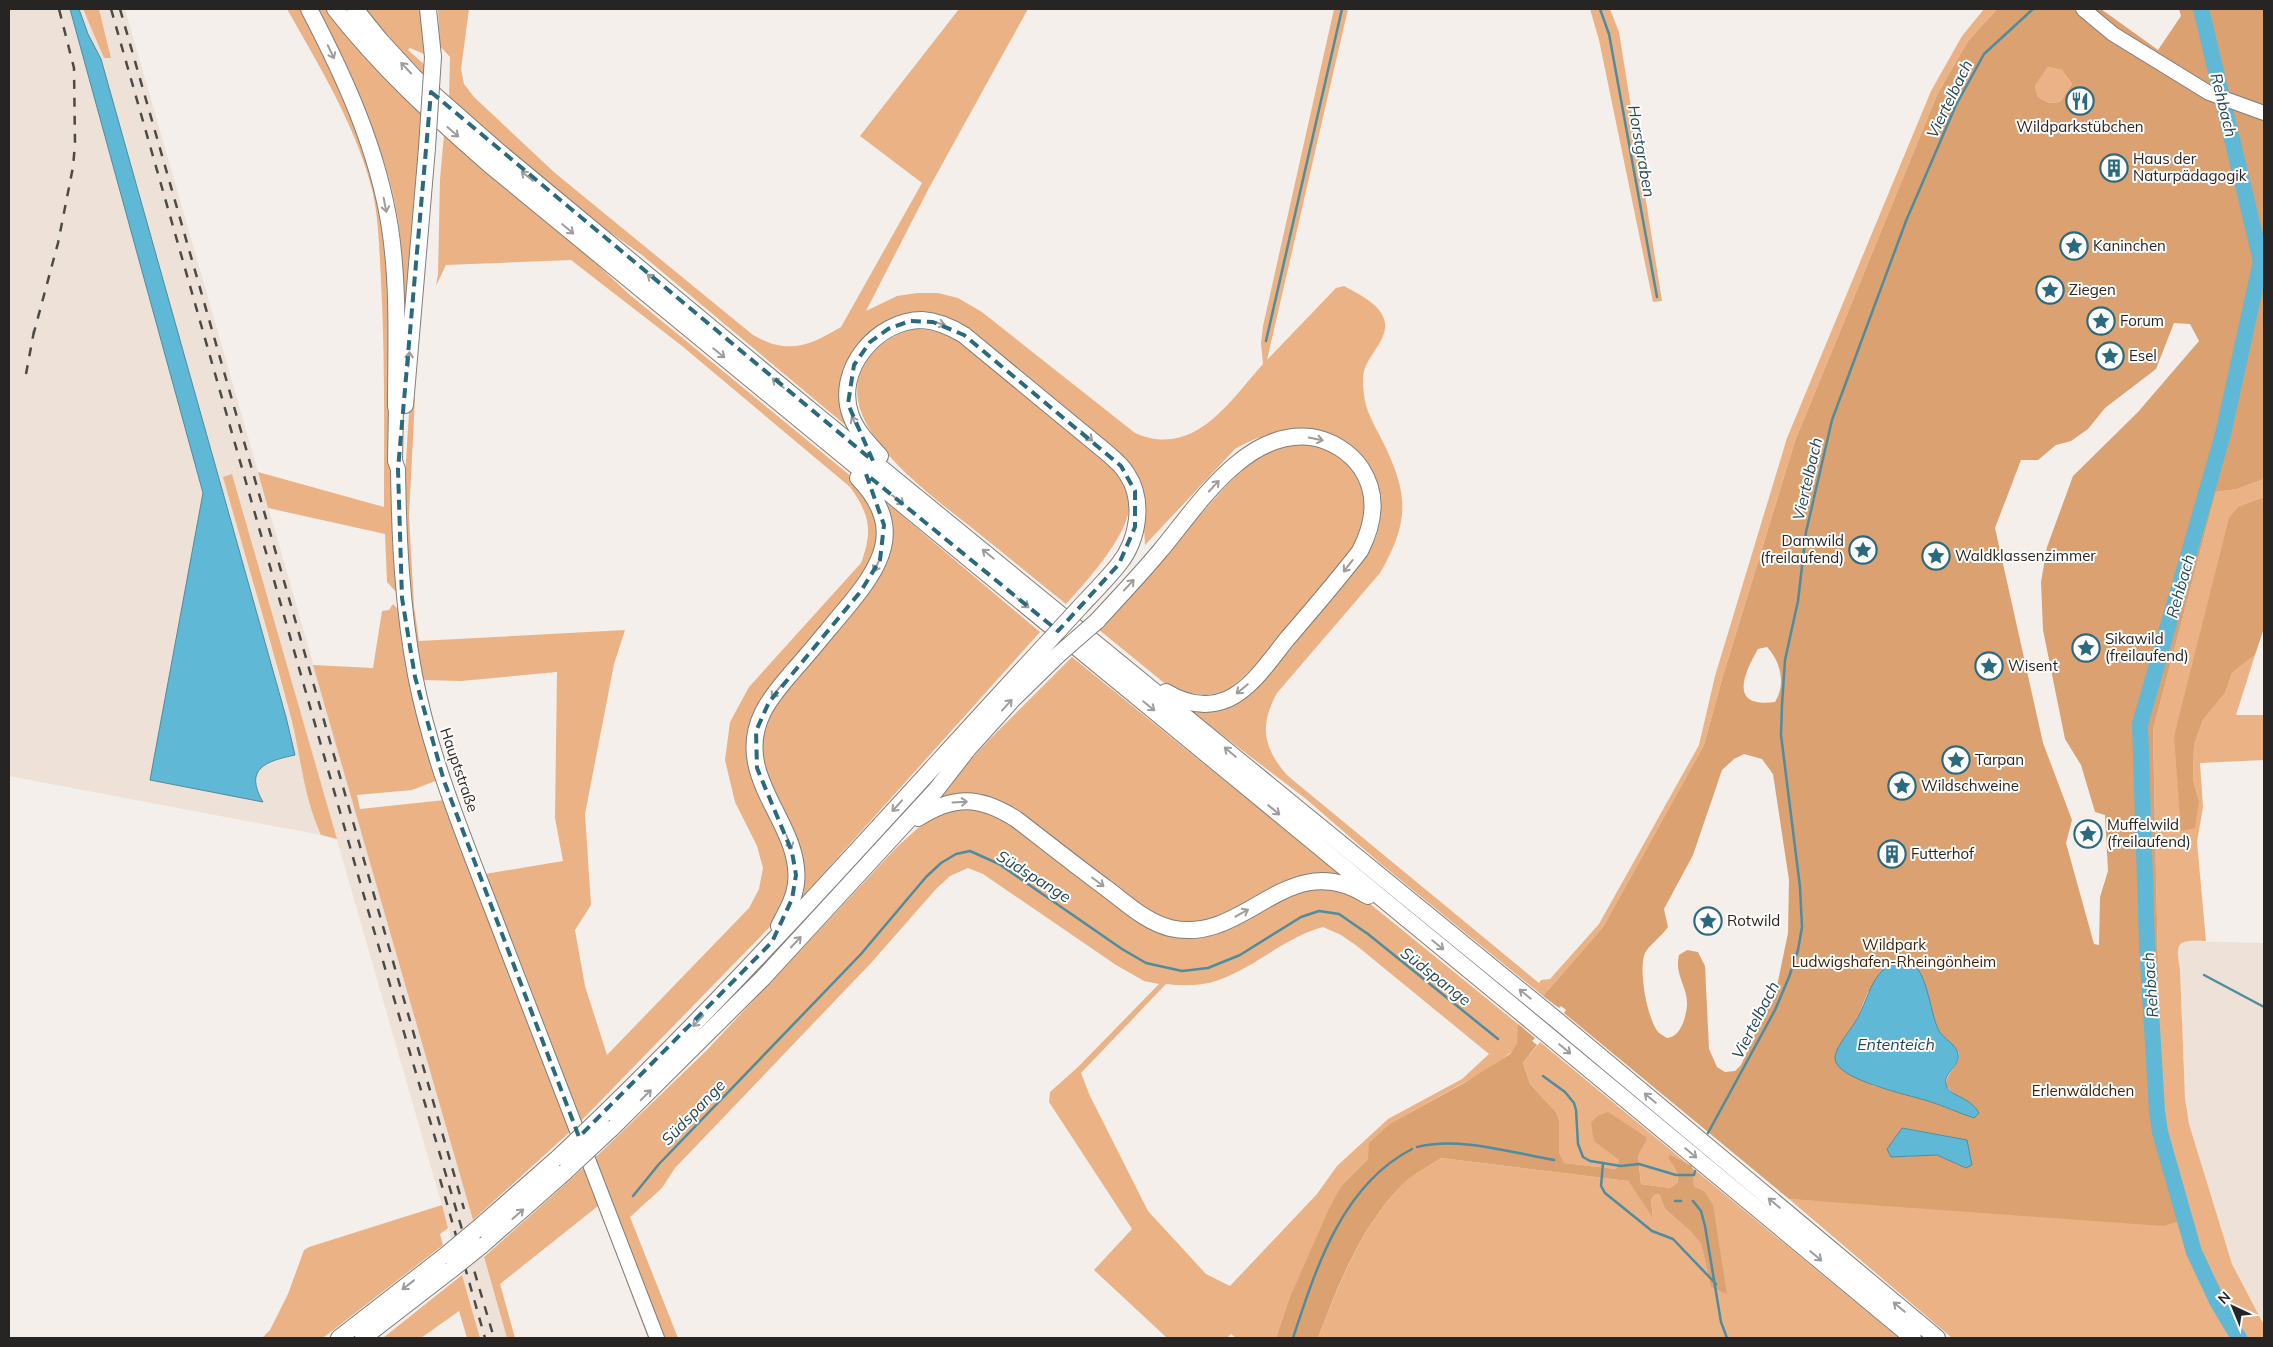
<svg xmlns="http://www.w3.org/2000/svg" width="2273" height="1347" font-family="Mulish,sans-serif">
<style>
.built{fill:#ede1d8}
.green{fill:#ebb385;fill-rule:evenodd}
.forest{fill:#dca170;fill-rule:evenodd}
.water{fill:#5fb8d5;stroke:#4e8ca0}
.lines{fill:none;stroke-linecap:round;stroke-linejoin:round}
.stream{stroke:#4e8ca0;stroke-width:2.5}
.river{stroke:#5fb8d5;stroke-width:16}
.secondary-casing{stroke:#827d79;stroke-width:16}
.trunk-casing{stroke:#827d79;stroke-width:18}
.secondary{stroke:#fff;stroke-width:14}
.trunk{stroke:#fff;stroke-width:16}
.rail{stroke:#4c4a47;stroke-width:2.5;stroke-dasharray:9 9;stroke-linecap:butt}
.trunk-bridge-casing{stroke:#827d79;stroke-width:18;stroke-linecap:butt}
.trunk-bridge{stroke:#fff;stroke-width:16}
.oneway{stroke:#9e9d9c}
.marked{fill:none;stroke:#2a6a7f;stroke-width:4;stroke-dasharray:10 6;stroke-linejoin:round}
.labels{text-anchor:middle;stroke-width:4;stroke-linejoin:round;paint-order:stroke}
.poi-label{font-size:15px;fill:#272523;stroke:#fffdfb;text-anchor:start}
.street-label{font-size:15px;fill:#272523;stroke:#fffdfb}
.park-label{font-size:15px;fill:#3c230e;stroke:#fffdfb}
.water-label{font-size:16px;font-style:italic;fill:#214956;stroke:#fffdfb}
</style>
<rect width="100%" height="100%" fill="#f4efea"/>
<path class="built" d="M9,9h74l1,5 27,43 -12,-48h26l382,1329h-27l-248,-864 -9,3 67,238 23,101 8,19 -312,-59z
M2186,941l78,2v382l-32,-61 -43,-140 -4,-26 -5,-128 -3,-17 3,-8z"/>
<path class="green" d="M83,9h16l12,49h-7z
M287,9h14l26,48 42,98 20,96 3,256 4,85 -9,-10 -2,-48 -117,-26 -10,-36 126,35c0,-76 1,-152 -3,-227 -2,-32 -2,-67 -11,-98 -17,-61 -52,-118 -83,-173z
M315,9h11l23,28 74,79 -18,218c-1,-38 -2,-76 -7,-114 -11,-75 -50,-144 -83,-211z
M363,9h62l-1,45 -14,-6 -2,2 17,15v14z
M438,9h31l-8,60 3,15 10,13 81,76 198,162c35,20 56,11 88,-8l81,-144 -62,-47 99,-127h69l-99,179 -63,123 31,-15 20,-3h21l20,5 24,14 153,121c59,26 94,-31 128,-69l-2,-21 2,-17 71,-317h14l-81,351 69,-72 8,-2c14,8 38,18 41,37 2,16 -15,31 -20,45 -3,6 -2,19 -1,26 1,16 11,32 18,46 27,54 28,81 -2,133l-103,120c-18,33 -14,55 11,83l251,207 2,-3 9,-1 49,-55 100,-179 16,-69 72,-238 144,-347 31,-55 22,-27h13l-29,32 -31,54 -142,346 -73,238 -18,66 -101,182 -60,69 -162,-132 -75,-65 -118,-90 28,-1 149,-151c3,-6 8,-13 11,-20 16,-44 -12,-99 -60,-107 -26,-5 -59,6 -81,19l-90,96 -3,-50 -16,-30 -199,-149 -74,40 -3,73 -208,-174 -62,-44 -131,-110 1,-44 -10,-11z
M1590,9h20l9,23 43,269 -9,1 -54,-262z
M2048,67l14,3 10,14 -12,18 -11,1 -11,-6 -3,-11z
M444,135l130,108 56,52 222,182 9,10 18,37 -5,40 -81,99 -45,95 9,34 26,53 7,22 -4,34 -10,19 -15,16 -181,186 -95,-248 78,-13 -8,-43 2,-146 -96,9 -39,-1 -13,-88 -4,-115 5,-80 5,1 -6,118 5,90 5,35 206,-11 -11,34 -29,150 6,91 -16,25 10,56 22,69 142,-147 10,-19 4,-21 -6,-22 -22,-44 -10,-42 5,-38 19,-35 112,-124c12,-32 9,-48 -11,-76l-168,-141 -111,-86 -125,5 -10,21 2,-12 2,-95z
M916,329c20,1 34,6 51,17l145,120c6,10 14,20 17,31 7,31 -43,85 -63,107 -30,-24 -59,-48 -89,-72 -39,-32 -150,-107 -112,-168 12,-20 29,-30 51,-35z
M1293,443h17l34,13 17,23 7,36 -14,34 -90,108 -22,21 -15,13 -20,4 -25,-3 -19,-10 -65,-53 130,-145c23,-22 34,-33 65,-41z
M232,474l105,365 -16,-4c-18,-39 -20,-80 -31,-121 -21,-79 -45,-158 -67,-237z
M2264,479v18l-25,9 -65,230 25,65 -6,-22 1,-34 9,-25 22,-27 7,-20 23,-18 -19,60h28v45l-64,3 3,44 -6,35 9,99c-28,-1 -31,0 -26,29l5,128 4,26 43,140 32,61v13h-312l-163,-139 34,2 341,-71 -3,-20 -8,-380 63,-238 21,-3z
M880,497l160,135 -244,272 3,-14 -29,-99 -10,-47 10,-33 103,-126 14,-22 3,-15z
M393,604l5,5 7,42 33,129 -26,10 -55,5 3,14 85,-9 127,330 -99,90 -160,-555 60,3 9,-57 7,-1z
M1072,657l275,223 -47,-1 -82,40 -38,5 -24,-7 -152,-109 -74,-4 59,-64z
M974,806l20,6 186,124 136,-50 22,3 25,9 155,126c0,6 1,15 -1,21 -4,9 -23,18 -32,26l-94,52 -23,36 -27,27 -52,113 -13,39h-40l-5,-4 -4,4h-60l-73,-68 38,-41 -83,-127 1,-10 28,-25 81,-83 -15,-3 -28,-16 -133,-91 -15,-6 -18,8 -14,13 -65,74 -196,205 -13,20 -32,29 48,121h-30l-50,-132 -98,78 15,54h-8l-23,-81 115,-103 108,-104 190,-203 33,-30 21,-9zM1323,927l18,8 16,11 132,108 -27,25 -74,40 -51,47 -20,28 -87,92 -24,-12 -58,-63 -58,-115 -9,-23 85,-89c17,2 34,2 50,-3 39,-13 67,-43 107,-54z
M1540,1042l359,296h-581c21,-54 43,-112 85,-154 11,-10 26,-18 38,-26l187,23 25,36 -2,-17 3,-5 5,-1 6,15 25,22 11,13 10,43 -7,-96 -10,-5 -3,-20 -23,-8 9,14 1,10 -8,6 -29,-4 -3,-28 9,-16 -34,15 6,5 -3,9 -52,-6 -5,-11v-32l-3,-8 -26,-28 -7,-21z
M442,1205l6,23 -8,6 3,11 -120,93h-61l8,-8 18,-36 16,-44 5,-3z
M462,1275l18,63h-13l-8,-27 -38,27h-38z"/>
<path class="forest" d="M1997,9h104l57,41 23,-34 -2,-7h85v470l-27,10 -21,3 -63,238 8,380 3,20 26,88 -27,8 -374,-27 -225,-186 2,-3 -5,-4 -2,2 -16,-12 60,-69 101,-182 18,-66 73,-238 142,-346 31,-54zM2048,67l14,3 10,14 -12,18 -11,1 -11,-6 -3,-11zM2174,323l16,1 9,17 -61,71 -65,64 -26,71 -6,35 2,48 22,109 16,26 14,47 10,3 3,56 -8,26 -1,48 -5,-1 -28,-101 6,-23 -29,-77 -48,-215 26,-68h17l18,-15 15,-4 17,-12 17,-21 51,-39zM1767,647c14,15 19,38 8,55 -46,6 -32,-27 -17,-53zM1744,754l18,5 11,15 16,106 -1,53 -11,53 -36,79 -6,6 -10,1 -8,-5 -8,-18 -4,-83 -7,-14 -11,-2 -8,5c-5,20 9,32 8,50 -1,12 -6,32 -20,33 -3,-2 -7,-4 -9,-6 -11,-14 -20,-63 -13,-79 4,-8 17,-17 23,-26l-4,-18 29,-54 29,-85 12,-11zM1909,959c21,19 18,48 30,72 4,7 19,16 20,23 1,12 -13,18 -13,31l28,33 -54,-20 -46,-12 -27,-13 -9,-26 18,-26 12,-29zM1903,1128l64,12 -1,28 -29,-13 -14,-1 -16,3 -20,-8z
M2264,497v131l-9,27 -23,18 -7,20 -22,27 -9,25 -1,34 6,22 -4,27 -14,3 -7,-95 55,-218 10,-12z
M1518,1024l17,14 -3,3 5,4 -14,18 7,21 26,28 3,8v32l5,11 52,6 3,-9 -25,-19 -3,-18 6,-7 11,-4 38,25 1,3 -9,16 3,28 29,4 8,-6 -1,-10 -9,-14 2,-3 22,11 2,20 10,5 9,14 14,89 -16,-7 -10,-43 -11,-13 -25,-22 -6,-15 -5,1 -3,5 2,18 -25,-37 -187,-23c-12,8 -27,16 -38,26 -42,42 -64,99 -85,154h-42l13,-39 39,-88 13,-25 27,-27 1,-16 22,-20 73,-40 46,-29 7,-10z"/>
<path class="water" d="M70,9h9l9,25 13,25 185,658 9,38c-28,6 -52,13 -32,47l-113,-22 53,-287z
M1903,958c26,7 25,52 36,73 5,8 18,14 19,23 3,13 -18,20 -11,33 5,10 22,9 32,26l-5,5c-15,-5 -30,-12 -46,-17 -18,-6 -93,-21 -93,-43 0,-12 19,-31 24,-43 13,-26 13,-45 44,-57z
M1902,1128l65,12 5,25 -6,3 -29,-13 -46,2 -4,-8z"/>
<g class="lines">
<path class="stream" d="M1600,9l9,25 48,263
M1266,341l76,-332
M2147,944l6,3
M2204,975l60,32
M1543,1076l22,16 9,11 2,7 2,34 5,13 7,4 31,5 18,-2 37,11h18l1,-4
M1708,1133l67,-123 14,-33 9,-27 4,-23 -2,-40 -19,-152 1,-30 3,-45 13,-59 8,-69 26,-112 74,-199 50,-116 28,-51 49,-45
M1417,1147c41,-11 96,6 137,13
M1603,1163l-2,23 4,7 47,38 21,8 43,45
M633,1196l26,-32 202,-210 65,-77 15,-14 15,-9 14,-3 29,13 123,85 24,14 36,8 26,-3 32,-13 61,-38 18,-6 20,3 29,20 130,105
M1675,1201h6
M1693,1201l8,10 4,15 16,96 6,16
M1293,1338c23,-70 49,-153 119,-189"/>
<path class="river" d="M2201,9l60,252 -38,173 -83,290 7,220 10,167 3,21 34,120 24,51 21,35"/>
<g class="secondary-casing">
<path id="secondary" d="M2083,9l30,25 96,59 55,20
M396,407l-1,54 3,8c1,70 4,137 17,206 18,93 57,181 90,269 51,131 101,263 152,394"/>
</g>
<g class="trunk-casing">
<path id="trunk" d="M309,9c36,69 69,141 81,219 9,59 6,119 6,179
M335,9c47,60 98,106 155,156l1024,842 399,331
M355,9l25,31 34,37 84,74 317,263 744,608 378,316
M428,9l5,48
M405,405l22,-257
M880,456c-11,-12 -23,-24 -29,-40 -17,-45 25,-96 71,-96 15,1 29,7 42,15l142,117c7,6 16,13 21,22 18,27 11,66 -8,90 -12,15 -26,29 -39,43
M1097,621c21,-23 43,-46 63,-70 37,-44 85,-122 151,-114 20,3 39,15 50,31 18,27 13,56 -1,83 -23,30 -48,59 -73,88 -16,20 -35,49 -59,60 -21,9 -42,5 -62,-7
M918,818c36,-23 62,-22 98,1 30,23 60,47 90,69 20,15 40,34 64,40 76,18 117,-84 198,-32
M779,926c7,-14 15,-26 17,-42 7,-61 -66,-106 -33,-172 8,-16 20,-29 31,-42 17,-19 33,-39 49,-58 38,-45 64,-84 15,-134
M604,1114c154,-150 296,-312 442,-470
M611,1129l152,-151 173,-188 32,-41 45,-50 45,-44
M476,1230l83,-73
M481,1246l84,-74
M339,1338l107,-83
M363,1338l88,-68"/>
</g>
<use href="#secondary" class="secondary"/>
<use href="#trunk" class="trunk"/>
<path class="rail" d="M111,9l259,908 124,421
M120,9l344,1200
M33,336l25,-93 15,-76 2,-23 -1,-76 -15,-59
M26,374l8,-43
M440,1179l45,159"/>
<g class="trunk-bridge-casing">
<path id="trunk-bridge" d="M427,148l6,-91
M1046,644l34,-37
M1058,655l39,-34
M559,1157l45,-43
M565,1172l46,-43
M446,1255l30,-25
M451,1270l30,-24"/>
</g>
<use href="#trunk-bridge" class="trunk-bridge"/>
</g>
<defs><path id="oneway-shaft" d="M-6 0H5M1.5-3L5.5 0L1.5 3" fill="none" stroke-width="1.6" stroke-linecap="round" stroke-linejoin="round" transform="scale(1.25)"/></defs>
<g class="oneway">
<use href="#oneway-shaft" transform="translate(331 52) rotate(65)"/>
<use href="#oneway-shaft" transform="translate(406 68) rotate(-133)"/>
<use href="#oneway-shaft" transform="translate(453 132) rotate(41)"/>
<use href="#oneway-shaft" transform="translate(527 176) rotate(-140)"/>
<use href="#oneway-shaft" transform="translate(385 205) rotate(79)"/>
<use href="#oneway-shaft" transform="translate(568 229) rotate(40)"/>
<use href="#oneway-shaft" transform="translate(653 279) rotate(-141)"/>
<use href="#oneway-shaft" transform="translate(938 323) rotate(14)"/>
<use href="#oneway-shaft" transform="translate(719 353) rotate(39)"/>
<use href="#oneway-shaft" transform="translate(409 359) rotate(-86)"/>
<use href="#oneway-shaft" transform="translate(778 383) rotate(-140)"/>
<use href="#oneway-shaft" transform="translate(855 423) rotate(-118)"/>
<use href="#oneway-shaft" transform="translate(1087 436) rotate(40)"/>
<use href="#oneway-shaft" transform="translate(1316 439) rotate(12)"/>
<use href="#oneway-shaft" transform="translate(1214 486) rotate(-47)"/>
<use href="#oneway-shaft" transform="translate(898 500) rotate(39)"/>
<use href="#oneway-shaft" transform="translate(988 554) rotate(-141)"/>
<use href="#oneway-shaft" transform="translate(877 565) rotate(115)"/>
<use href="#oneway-shaft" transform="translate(1348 566) rotate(128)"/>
<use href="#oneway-shaft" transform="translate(1129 585) rotate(-47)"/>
<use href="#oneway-shaft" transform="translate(1023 603) rotate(39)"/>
<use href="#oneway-shaft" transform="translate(1242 689) rotate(141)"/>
<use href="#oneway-shaft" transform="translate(776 692) rotate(128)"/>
<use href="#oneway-shaft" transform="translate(1007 705) rotate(-48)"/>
<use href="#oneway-shaft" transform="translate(1149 706) rotate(39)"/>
<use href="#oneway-shaft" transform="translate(1230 752) rotate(-140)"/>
<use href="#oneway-shaft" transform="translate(960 802) rotate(-3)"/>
<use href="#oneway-shaft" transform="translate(897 806) rotate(132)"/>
<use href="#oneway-shaft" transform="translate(1274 810) rotate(40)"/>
<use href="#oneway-shaft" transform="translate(789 842) rotate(69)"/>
<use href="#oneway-shaft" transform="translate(1098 882) rotate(37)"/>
<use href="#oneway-shaft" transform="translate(1242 913) rotate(-29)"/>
<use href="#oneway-shaft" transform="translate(796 942) rotate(-47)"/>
<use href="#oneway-shaft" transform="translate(1438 945) rotate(39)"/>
<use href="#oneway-shaft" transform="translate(1525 994) rotate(-141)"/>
<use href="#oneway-shaft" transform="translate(698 1021) rotate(134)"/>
<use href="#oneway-shaft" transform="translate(1565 1049) rotate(40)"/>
<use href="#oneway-shaft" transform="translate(646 1095) rotate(-45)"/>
<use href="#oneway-shaft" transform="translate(1650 1098) rotate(-140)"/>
<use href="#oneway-shaft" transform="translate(1691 1153) rotate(40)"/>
<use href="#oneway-shaft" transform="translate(1774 1203) rotate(-140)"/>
<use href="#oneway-shaft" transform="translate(518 1214) rotate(-41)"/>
<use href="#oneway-shaft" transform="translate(1816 1256) rotate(40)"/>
<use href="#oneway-shaft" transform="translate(408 1285) rotate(142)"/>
<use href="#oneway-shaft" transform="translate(1899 1307) rotate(-140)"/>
</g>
<path class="marked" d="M431,92l442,369 -25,-57 6,-39 16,-23 18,-13 22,-8 23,1 31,13 157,131 14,25v36l-16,37 -61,67 -192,-157 18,51 -4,35 -19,31 -92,111 -13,29 1,37 35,84 4,23 -4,24 -20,43 -193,195 -135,-356 -29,-104 -13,-79 -4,-129z"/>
<defs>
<g id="restaurant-ring" transform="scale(1.4375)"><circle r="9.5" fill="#fffdfb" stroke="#2a6a7f" stroke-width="1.5"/><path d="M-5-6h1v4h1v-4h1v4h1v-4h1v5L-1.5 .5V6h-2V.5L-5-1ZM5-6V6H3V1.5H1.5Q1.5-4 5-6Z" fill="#2a6a7f"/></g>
<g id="building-ring" transform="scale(1.4375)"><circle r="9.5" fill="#fffdfb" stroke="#2a6a7f" stroke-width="1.5"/><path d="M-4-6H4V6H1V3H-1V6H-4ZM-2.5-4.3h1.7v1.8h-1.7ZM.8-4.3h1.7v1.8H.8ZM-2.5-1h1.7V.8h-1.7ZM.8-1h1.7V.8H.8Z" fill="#2a6a7f"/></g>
<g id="sight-ring" transform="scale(1.4375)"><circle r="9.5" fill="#fffdfb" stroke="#2a6a7f" stroke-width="1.5"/><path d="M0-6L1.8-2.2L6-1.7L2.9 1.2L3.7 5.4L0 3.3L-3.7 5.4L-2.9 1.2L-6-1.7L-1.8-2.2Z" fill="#2a6a7f"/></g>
</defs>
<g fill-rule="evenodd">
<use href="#restaurant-ring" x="2080" y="101"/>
<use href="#building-ring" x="2114" y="168"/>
<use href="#sight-ring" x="2074" y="246"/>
<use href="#sight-ring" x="2050" y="290"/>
<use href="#sight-ring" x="2101" y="321"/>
<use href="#sight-ring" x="2110" y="356"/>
<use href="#sight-ring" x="1863" y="550"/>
<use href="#sight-ring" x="1936" y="556"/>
<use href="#sight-ring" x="2086" y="648"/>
<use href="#sight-ring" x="1989" y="666"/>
<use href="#sight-ring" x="1956" y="760"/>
<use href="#sight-ring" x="1902" y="786"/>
<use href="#sight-ring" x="2088" y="834"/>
<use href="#building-ring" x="1892" y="854"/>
<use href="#sight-ring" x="1708" y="921"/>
</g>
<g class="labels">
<g class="poi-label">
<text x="2080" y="132" text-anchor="middle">Wildparkstübchen</text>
<text x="2133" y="164">Haus der<tspan x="2133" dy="17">Naturpädagogik</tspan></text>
<text x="2093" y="251">Kaninchen</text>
<text x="2069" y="295">Ziegen</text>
<text x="2120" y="326">Forum</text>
<text x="2129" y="361">Esel</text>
<text x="1844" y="546" text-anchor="end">Damwild<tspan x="1844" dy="17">(freilaufend)</tspan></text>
<text x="1955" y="561">Waldklassenzimmer</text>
<text x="2105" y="644">Sikawild<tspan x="2105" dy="17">(freilaufend)</tspan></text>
<text x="2008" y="671">Wisent</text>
<text x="1975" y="765">Tarpan</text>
<text x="1921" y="791">Wildschweine</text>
<text x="2107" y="830">Muffelwild<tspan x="2107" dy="17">(freilaufend)</tspan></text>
<text x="1911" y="859">Futterhof</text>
<text x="1727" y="926">Rotwild</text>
</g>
<g class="street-label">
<text transform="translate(459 770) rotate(71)" y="5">Hauptstraße</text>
</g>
<g class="park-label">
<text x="1894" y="950">Wildpark<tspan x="1894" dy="17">Ludwigshafen-Rheingönheim</tspan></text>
<text x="2083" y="1096">Erlenwäldchen</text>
</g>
<g class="water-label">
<text transform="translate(1949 99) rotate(-64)" y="6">Viertelbach</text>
<text transform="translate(2224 105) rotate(76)" y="6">Rehbach</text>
<text transform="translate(1642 151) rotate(80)" y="6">Horstgraben</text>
<text transform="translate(1807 479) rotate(-77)" y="6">Viertelbach</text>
<text transform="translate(2180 586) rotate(-74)" y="6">Rehbach</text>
<text transform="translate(1034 876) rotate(32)" y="6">Südspange</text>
<text transform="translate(1436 976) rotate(38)" y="6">Südspange</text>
<text transform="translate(2150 985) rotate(-94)" y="6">Rehbach</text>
<text transform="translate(1755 1020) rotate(-63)" y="6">Viertelbach</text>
<text x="1896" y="1050">Ententeich</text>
<text transform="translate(693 1112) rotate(-46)" y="6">Südspange</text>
</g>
</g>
<rect width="2273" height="1347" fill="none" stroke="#272523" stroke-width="20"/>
<g transform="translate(2233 1307) rotate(316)" stroke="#fffdfb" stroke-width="4" paint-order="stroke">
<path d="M0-4L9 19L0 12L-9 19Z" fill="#272523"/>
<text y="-8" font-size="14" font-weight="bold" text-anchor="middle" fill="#272523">N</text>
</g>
</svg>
